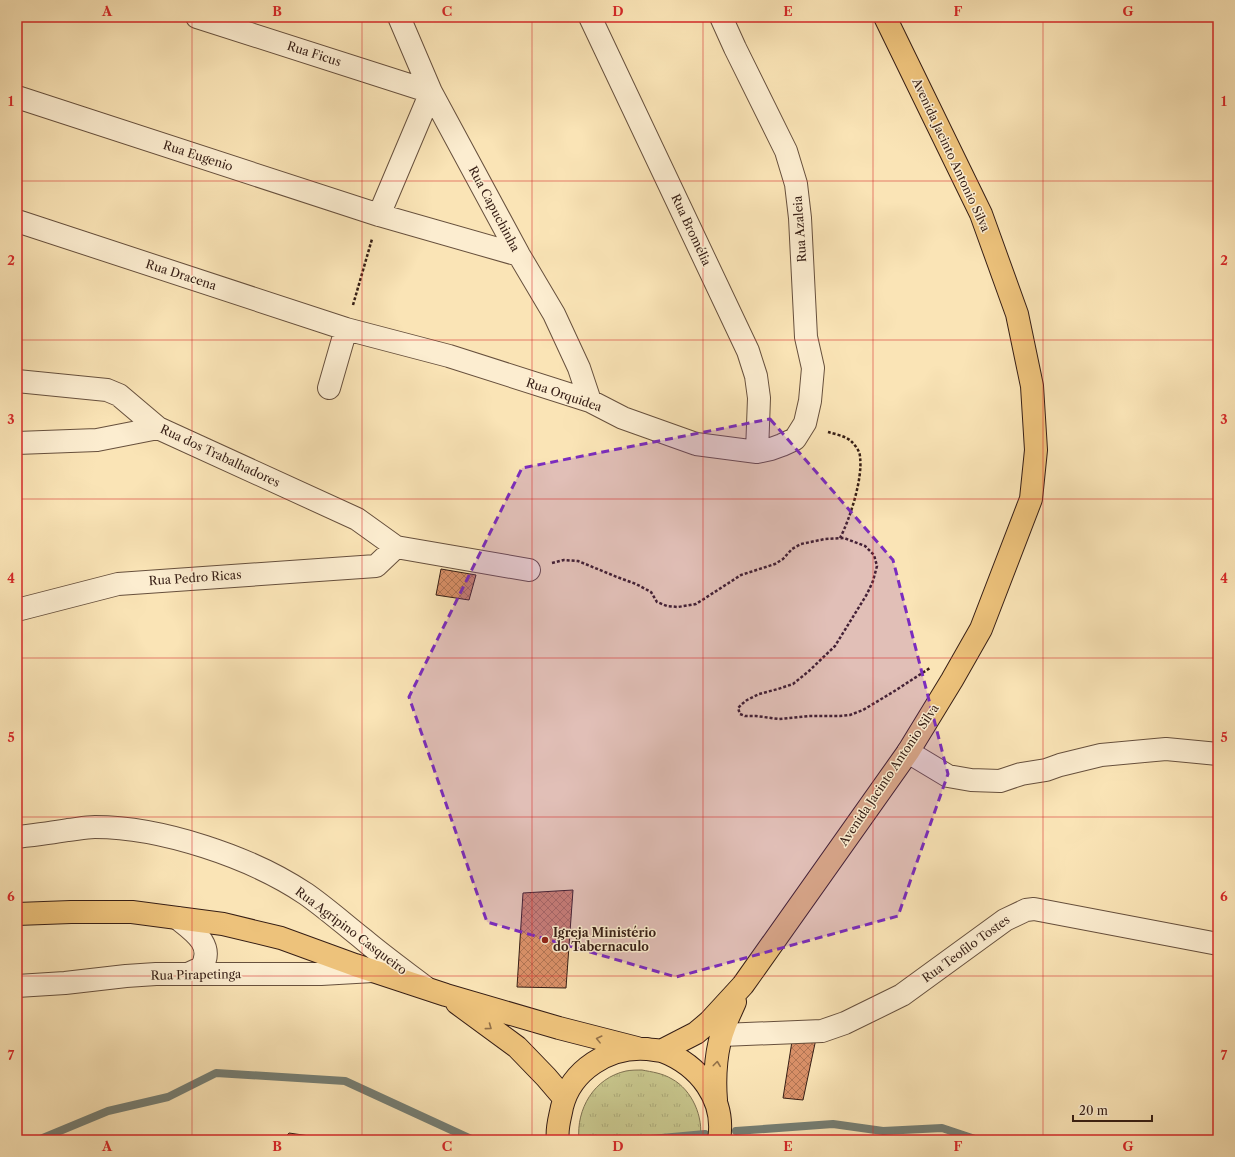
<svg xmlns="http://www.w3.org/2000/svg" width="1235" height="1157" font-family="'Libre Caslon Text',serif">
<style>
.grass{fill:url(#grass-tufts);stroke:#7e704f}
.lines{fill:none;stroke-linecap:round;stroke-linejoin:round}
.stream{stroke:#757e74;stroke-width:8}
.building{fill:url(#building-cross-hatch);stroke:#361e15}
.minor-casing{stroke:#67503d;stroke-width:24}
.major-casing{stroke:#361e15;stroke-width:24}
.path{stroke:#361e15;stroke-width:2.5;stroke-dasharray:3 2;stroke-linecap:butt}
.minor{stroke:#fcedd0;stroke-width:22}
.major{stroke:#edc27b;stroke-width:22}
.oneway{stroke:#927048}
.marked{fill:#7b2cbf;fill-opacity:0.2;stroke:#7b2cbf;stroke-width:3;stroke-dasharray:8 5;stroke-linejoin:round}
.grid{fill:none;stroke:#d62828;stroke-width:1;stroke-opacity:0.55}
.poi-dot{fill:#8f2418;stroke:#fcedd0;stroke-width:1.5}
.labels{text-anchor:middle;stroke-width:3;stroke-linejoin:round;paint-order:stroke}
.street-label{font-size:12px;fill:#361e15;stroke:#fcedd0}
.poi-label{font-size:12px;font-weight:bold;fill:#361e15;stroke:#fcedd0;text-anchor:start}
.neatline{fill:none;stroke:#d62828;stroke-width:1.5}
.grid-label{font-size:13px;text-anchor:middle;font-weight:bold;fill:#d62828}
</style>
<defs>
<pattern id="grass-tufts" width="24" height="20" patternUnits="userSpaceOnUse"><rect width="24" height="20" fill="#c5c289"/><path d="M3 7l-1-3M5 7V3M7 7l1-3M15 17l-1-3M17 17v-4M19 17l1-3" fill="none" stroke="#aaa675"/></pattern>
<pattern id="building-cross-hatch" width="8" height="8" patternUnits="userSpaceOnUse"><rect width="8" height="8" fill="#d99068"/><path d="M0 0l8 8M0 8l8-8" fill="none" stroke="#b17554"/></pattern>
</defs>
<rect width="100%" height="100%" fill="#fae4b6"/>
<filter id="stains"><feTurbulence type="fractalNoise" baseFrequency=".005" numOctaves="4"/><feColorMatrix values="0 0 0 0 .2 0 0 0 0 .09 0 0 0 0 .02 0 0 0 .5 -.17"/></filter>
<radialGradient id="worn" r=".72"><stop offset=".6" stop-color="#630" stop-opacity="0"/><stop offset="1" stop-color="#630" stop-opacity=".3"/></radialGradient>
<path class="grass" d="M642,1070c10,2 20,3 30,9 20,11 32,38 28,61h-121c-3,-31 15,-62 47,-69 5,-1 11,-1 16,-1z"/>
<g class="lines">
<path class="stream" d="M736,1131l97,-7 50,7 59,-3 36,12
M38,1140l70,-29 60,-14 48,-24 129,8 126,58 9,1
M640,1140l65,-6"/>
</g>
<path class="building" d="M441,569l35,6 -7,25 -33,-5z
M573,890l-7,98 -49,-1 6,-94z
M817,1034l-14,66 -20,-2 10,-63z
M289,1133l48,7h-54z"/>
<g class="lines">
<g class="minor-casing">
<path id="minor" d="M197,17l234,75
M399,17l32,75 88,163 35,59 25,54 11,33
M590,17l158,334 8,25 3,22 -2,54
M17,97l362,118 140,40
M379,215l52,-123
M17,221l329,108 103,27 141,45 33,17 73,26 61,8 14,-3 11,-4 13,-6 10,-16 5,-22 3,-33 -7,-31 -6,-119 -4,-34 -10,-33 -51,-103 -14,-31
M17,381l90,9 12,5 39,33 199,91 39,28
M329,388l17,-59
M17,443l80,-3 61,-12
M17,610l101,-26 258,-18 20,-19 133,23
M908,752l40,24 23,4 29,1 21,-7 25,-4 14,-5 41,-10 65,-6 52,5
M17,837c17,-2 34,-4 51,-7 9,-1 18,-3 27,-3 66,0 156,30 211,67 20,14 38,30 57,45 20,17 41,32 62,48
M177,918c15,12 39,27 24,50l-13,6
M17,986l48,-3 61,-7 30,-2h165l52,-3
M722,1035l100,-4 23,-8 57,-28 103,-75 21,-10 8,-1 184,35"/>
</g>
<g class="major-casing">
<path id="major" d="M17,914l54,-2h61l91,12 58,14 74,27 91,30 113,33 78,20
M457,1003l60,44 29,30 18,21
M661,1051l35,-18 13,-11 34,-37 165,-233 44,-72 29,-51 50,-130 5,-49 -4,-64 -15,-72 -36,-100 -96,-197
M716,1100c-2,-24 0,-53 9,-75 3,-8 7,-16 10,-23
M558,1140c-2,-11 2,-22 4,-33 9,-37 47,-61 85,-58 5,1 10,1 15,2 37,14 64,48 57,89"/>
</g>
<path class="path" d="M353,305l19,-66
M828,432c7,2 17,4 23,9 4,4 9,10 9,16 3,21 -10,62 -20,81
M552,563l12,-3 14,1 39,16 19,7 15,8 6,10 10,4 11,1 18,-3 45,-29 34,-11 8,-5 9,-10 9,-5 24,-5 19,-1 21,8 9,9 3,11 -4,15 -6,13 -32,52 -26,25 -16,13 -15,5 -19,5 -12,6 -5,4 -4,4 2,6 5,2h11l23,3 30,-3h31l10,-1 13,-5 30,-18 37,-24"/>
<use href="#minor" class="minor"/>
<use href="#major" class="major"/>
</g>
<defs><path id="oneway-chevron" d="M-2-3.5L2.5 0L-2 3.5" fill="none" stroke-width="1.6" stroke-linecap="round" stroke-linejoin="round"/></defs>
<g class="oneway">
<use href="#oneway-chevron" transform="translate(489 1027) rotate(36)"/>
<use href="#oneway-chevron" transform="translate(599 1039) rotate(-166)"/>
<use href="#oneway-chevron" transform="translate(717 1064) rotate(-83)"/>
</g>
<path class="marked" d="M770,419l123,141 55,214 -50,142 -222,61 -189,-55 -78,-225 113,-229z"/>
<path class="grid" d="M192,17v1123M362,17v1123M532,17v1123M703,17v1123M873,17v1123M1043,17v1123M17,181h1201M17,340h1201M17,499h1201M17,658h1201M17,817h1201M17,976h1201"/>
<circle class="poi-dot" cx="545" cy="940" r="4"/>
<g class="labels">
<g class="street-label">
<text transform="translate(314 54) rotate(18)" y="4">Rua Ficus</text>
<text transform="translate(951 155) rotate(65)" y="4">Avenida Jacinto Antonio Silva</text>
<text transform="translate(198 156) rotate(18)" y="4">Rua Eugenio</text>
<text transform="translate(494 209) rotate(62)" y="4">Rua Capuchinha</text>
<text transform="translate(800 229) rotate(-94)" y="4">Rua Azaleia</text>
<text transform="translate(691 230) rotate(65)" y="4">Rua Bromélia</text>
<text transform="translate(181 275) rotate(18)" y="4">Rua Dracena</text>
<text transform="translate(564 395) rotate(19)" y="4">Rua Orquidea</text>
<text transform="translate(220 456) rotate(25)" y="4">Rua dos Trabalhadores</text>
<text transform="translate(195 578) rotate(-4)" y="4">Rua Pedro Ricas</text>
<text transform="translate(889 775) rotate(-56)" y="4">Avenida Jacinto Antonio Silva</text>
<text transform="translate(351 931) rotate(37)" y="4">Rua Agripino Casqueiro</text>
<text transform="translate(966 949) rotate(-36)" y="4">Rua Teofilo Tostes</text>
<text transform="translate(196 975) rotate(-1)" y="4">Rua Pirapetinga</text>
</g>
<g class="poi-label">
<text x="553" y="937">Igreja Ministério<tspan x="553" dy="14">do Tabernaculo</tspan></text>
</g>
</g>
<rect width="1235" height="1157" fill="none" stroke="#fae4b6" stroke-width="44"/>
<path d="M1073 1115v6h79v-6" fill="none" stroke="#361e15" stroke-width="2"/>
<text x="1079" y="1115" font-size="12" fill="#361e15" stroke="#fcedd0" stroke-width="3" paint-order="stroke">20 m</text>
<rect x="22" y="22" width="1191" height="1113" class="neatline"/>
<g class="grid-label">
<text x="107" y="16">A</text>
<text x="277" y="16">B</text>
<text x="447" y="16">C</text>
<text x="618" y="16">D</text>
<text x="788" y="16">E</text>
<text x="958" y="16">F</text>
<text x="1128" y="16">G</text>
<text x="11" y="106">1</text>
<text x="1224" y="106">1</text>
<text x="11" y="265">2</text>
<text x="1224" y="265">2</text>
<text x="11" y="424">3</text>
<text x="1224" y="424">3</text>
<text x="11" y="583">4</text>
<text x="1224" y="583">4</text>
<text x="11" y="742">5</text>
<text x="1224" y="742">5</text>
<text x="11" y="901">6</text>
<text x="1224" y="901">6</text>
<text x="11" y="1060">7</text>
<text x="1224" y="1060">7</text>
<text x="107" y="1151">A</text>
<text x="277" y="1151">B</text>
<text x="447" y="1151">C</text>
<text x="618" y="1151">D</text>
<text x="788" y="1151">E</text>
<text x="958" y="1151">F</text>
<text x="1128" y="1151">G</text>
</g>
<rect width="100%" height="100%" filter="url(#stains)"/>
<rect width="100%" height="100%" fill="url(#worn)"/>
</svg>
